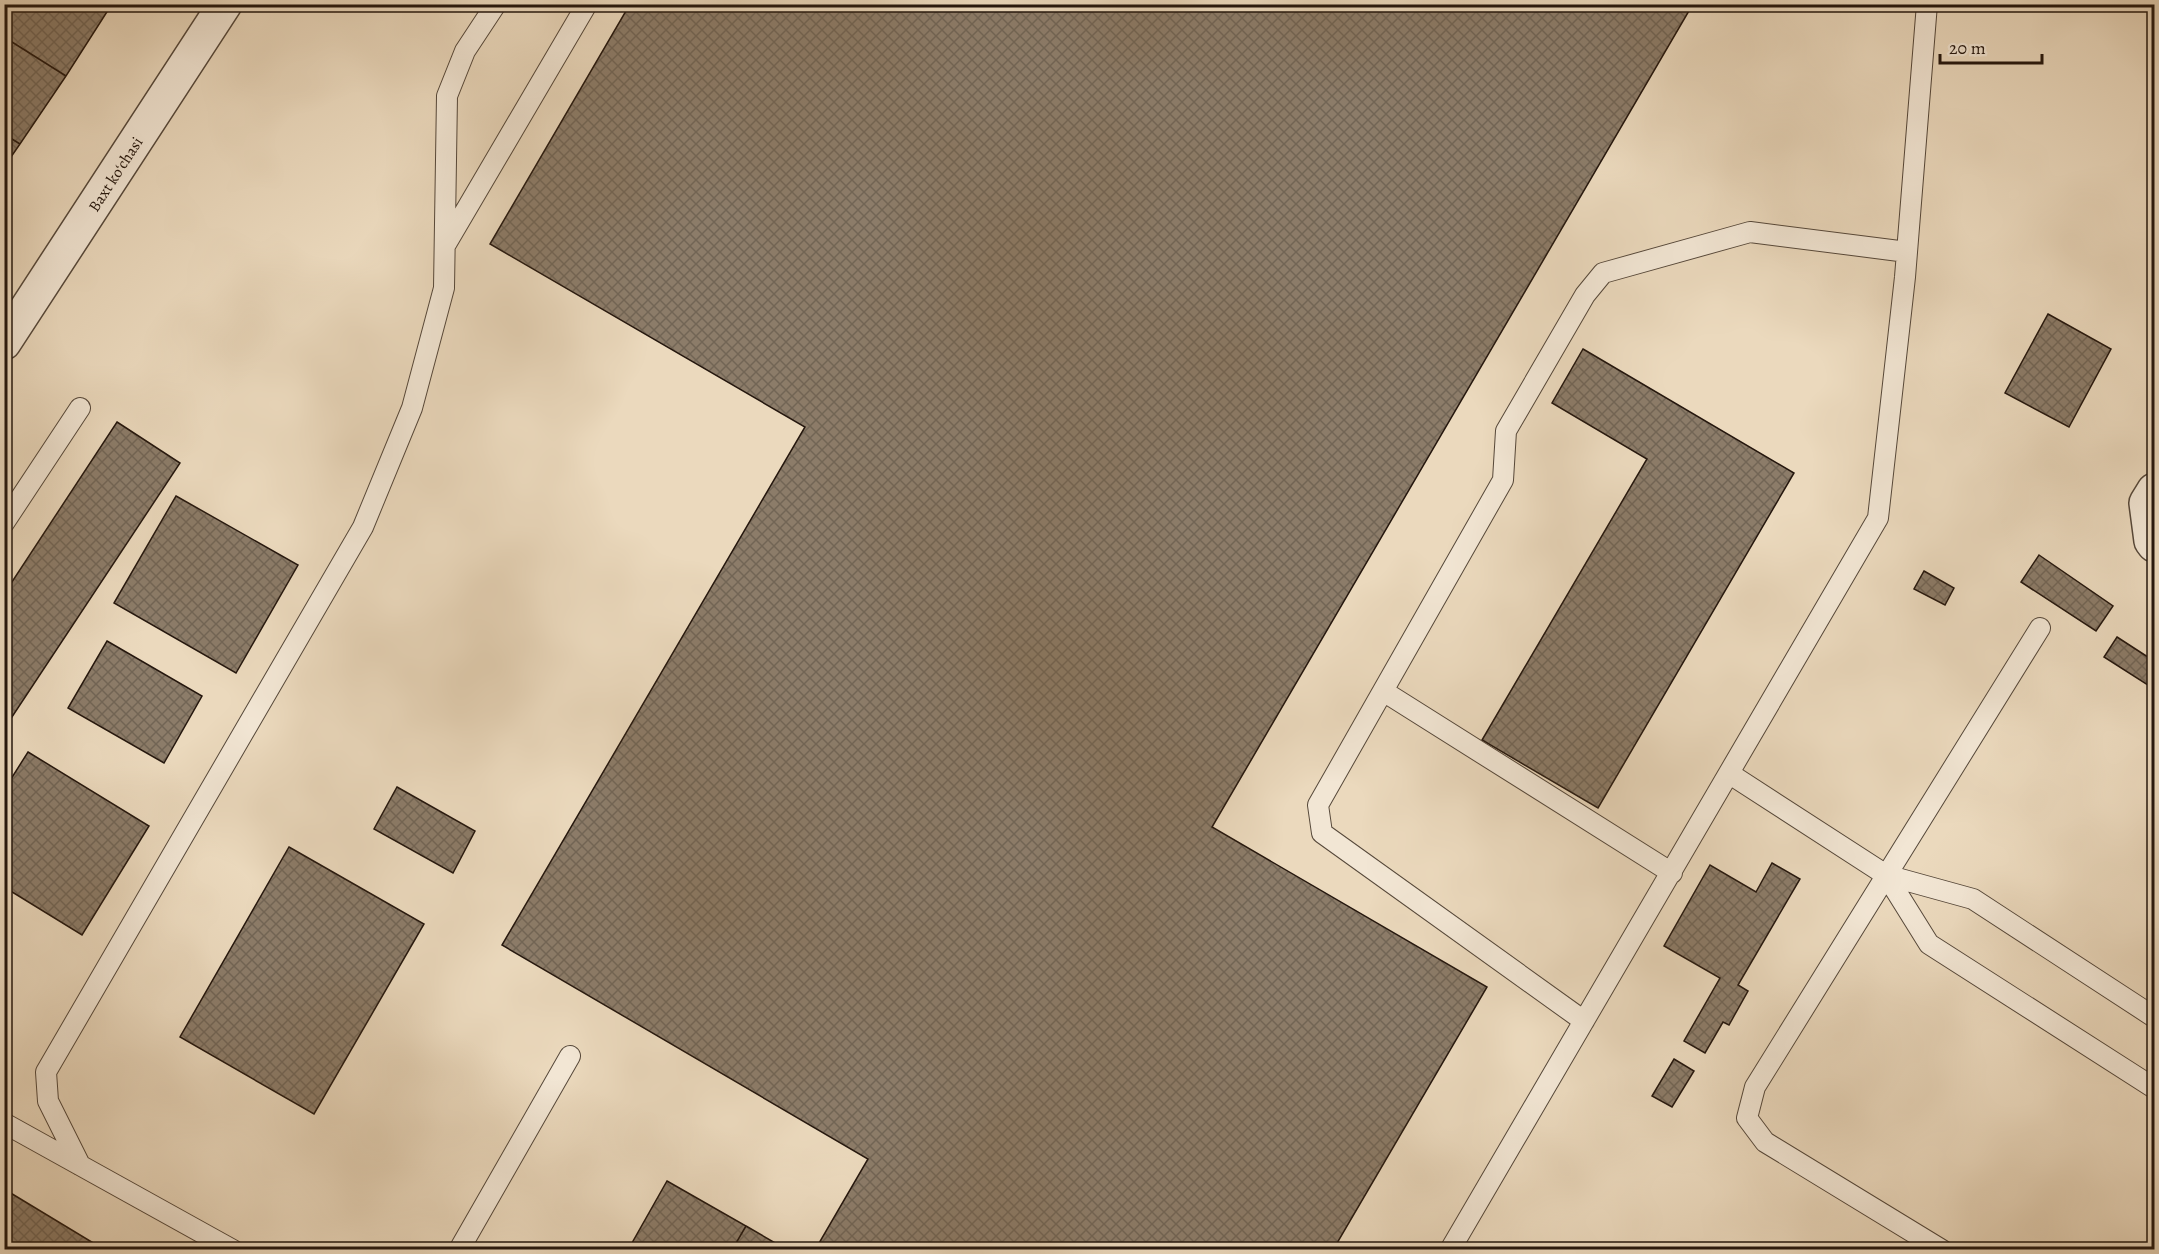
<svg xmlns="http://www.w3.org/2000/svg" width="2159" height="1254" font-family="Alegreya,serif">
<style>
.building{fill:url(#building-cross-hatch);stroke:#25170e;stroke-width:1.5}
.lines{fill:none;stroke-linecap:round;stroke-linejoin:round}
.service-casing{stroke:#56483a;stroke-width:22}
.minor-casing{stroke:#56483a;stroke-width:36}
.service{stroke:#f2e6d4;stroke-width:20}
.minor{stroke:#f2e6d4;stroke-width:33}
.labels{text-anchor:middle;stroke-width:4.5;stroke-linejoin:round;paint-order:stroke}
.street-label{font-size:16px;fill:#25170e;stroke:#f2e6d4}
</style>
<defs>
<pattern id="building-cross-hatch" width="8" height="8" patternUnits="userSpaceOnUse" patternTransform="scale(1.5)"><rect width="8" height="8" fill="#8c7c69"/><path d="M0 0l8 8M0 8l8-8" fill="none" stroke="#726555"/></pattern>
</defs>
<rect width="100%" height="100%" fill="#ebd9bd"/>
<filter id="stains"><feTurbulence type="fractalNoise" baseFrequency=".00333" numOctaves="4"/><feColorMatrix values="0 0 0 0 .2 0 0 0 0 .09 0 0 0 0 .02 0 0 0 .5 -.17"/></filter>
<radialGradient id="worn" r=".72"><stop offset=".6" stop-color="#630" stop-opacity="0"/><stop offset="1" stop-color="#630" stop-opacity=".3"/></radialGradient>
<path class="building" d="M4,4h108l-46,72 -62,-39z
M630,4h1063l-481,823 275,160 -154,263h-518l53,-91 -366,-214 303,-518 -315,-183z
M4,37l62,39 -46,68 -16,-10z
M4,134l16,10 -16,23z
M2048,314l63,35 -42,78 -64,-34z
M1583,349l211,124 -196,335 -116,-68 165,-281 -95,-56z
M117,422l63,41 -176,266v-135z
M176,496l122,69 -62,108 -122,-70z
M2039,555l74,51 -17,25 -75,-49z
M1924,571l30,17 -9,17 -31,-16z
M2117,637l37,24v28l-50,-32z
M107,641l95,55 -38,67 -96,-55z
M28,752l121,74 -67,109 -78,-48v-97z
M397,787l78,44 -22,42 -79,-44z
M289,847l135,77 -110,190 -134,-77z
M1772,863l28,16 -62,106 10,6 -19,34 -6,-3 -18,31 -21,-12 36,-63 -56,-32 46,-81 46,27z
M1674,1059l20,12 -22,36 -20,-11z
M667,1181l79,45 -14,24h-104z
M4,1189l101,61h-88l-13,-8z
M746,1226l31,18 -4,6h-41z"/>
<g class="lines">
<g class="service-casing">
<path id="service" d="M446,244l141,-240
M4,523l76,-115
M1383,691l289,182
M1730,774l156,101 43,69 225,144
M1886,875l87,24 181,118
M1584,1021l-262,-188 -4,-28 185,-325 3,-49 79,-136 18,-22 147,-41 157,20
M4,1123l229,127
M80,1165l-32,-64 -2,-29 317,-545 49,-119 32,-120 3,-192 18,-45 31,-47
M459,1250l111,-194
M1450,1250l428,-732 27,-241 22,-273
M1942,1250l-177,-108 -18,-24 8,-31 285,-459"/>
</g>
<g class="minor-casing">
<path id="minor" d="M4,343l221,-339
M2154,490l-8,13 5,38 3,4"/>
</g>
<use href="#service" class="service"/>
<use href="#minor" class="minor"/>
</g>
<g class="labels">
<g class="street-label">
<text transform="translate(115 174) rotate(-57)" y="6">Baxt koʻchasi</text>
</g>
</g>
<rect width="2159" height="1254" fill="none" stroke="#ebd9bd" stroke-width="24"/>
<rect x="6" y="6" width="2147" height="1242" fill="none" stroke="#25170e" stroke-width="3"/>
<rect x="12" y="12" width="2135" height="1230" fill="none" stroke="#25170e" stroke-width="1.5"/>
<path d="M1940 54v9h102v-9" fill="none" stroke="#25170e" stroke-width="3"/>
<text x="1949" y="54" font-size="18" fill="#25170e" stroke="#f2e6d4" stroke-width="4.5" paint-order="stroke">20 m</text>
<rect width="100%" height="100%" filter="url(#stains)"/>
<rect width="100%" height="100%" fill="url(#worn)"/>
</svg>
